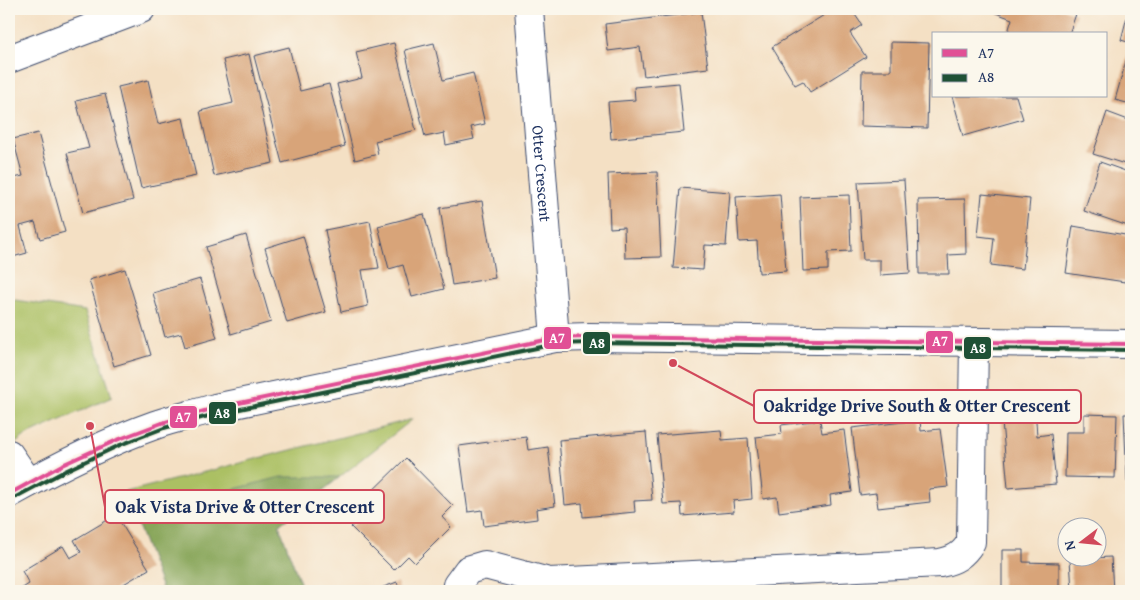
<svg xmlns="http://www.w3.org/2000/svg" width="1140" height="600" font-family="'Gentium Book Plus',serif">
<style>
.green{fill:#abc064;stroke:#637861}
.forest{fill:#88a65a;stroke:#526a5c}
.building{fill:#d8a479}
.lines{fill:none;stroke-linecap:round;stroke-linejoin:round}
.minor-casing{stroke:#3c4a6d;stroke-width:30}
.minor{stroke:#fff;stroke-width:28}
.bus-1-casing{stroke:#fbf7ec;stroke-width:8}
.bus-2-casing{stroke:#fbf7ec;stroke-width:8}
.bus-1{stroke:#e15095;stroke-width:4}
.bus-2{stroke:#1f5136;stroke-width:4}
.labels{text-anchor:middle;stroke-width:4;stroke-linejoin:round;paint-order:stroke}
.street-label{font-size:16px;fill:#1b2f5e;stroke:#fbf7ec}
.leader{fill:none;stroke:#d1495b;stroke-width:2}
.callout-dot{fill:#d1495b;stroke:#fbf7ec;stroke-width:2}
.callout{fill:#fbf7ec;stroke:#d1495b;stroke-width:2}
.callout-label{font-size:18px;text-anchor:middle;font-weight:bold;fill:#1b2f5e}
.line-badge{stroke:#fbf7ec;stroke-width:2}
.badge-label{font-size:14px;text-anchor:middle;font-weight:bold;fill:#fff}
</style>
<rect width="100%" height="100%" fill="#fbf7ec"/>
<filter id="ink" filterUnits="userSpaceOnUse"><feTurbulence type="fractalNoise" baseFrequency=".02" numOctaves="2"/><feDisplacementMap in="SourceGraphic" scale="10" xChannelSelector="R" yChannelSelector="G"/><feConvolveMatrix kernelMatrix="1 2 1 2 8 2 1 2 1" color-interpolation-filters="sRGB"/></filter>
<filter id="wash" filterUnits="userSpaceOnUse"><feTurbulence type="fractalNoise" baseFrequency=".0096" numOctaves="4" result="noise"/><feDisplacementMap in="SourceGraphic" scale="20" xChannelSelector="R" yChannelSelector="G"/><feGaussianBlur stdDeviation="1.12" result="paint"/><feColorMatrix in="noise" values="0 0 0 0 0 0 0 0 0 0 0 0 0 0 0 0 0 1.4 0 .05"/><feComposite in="paint" operator="in"/></filter>
<g filter="url(#wash)">
<rect width="100%" height="100%" fill="#f4e0c4"/>
<path class="green" d="M9,299l76,12 27,86 -87,39 -16,12z
M413,419l-134,106 24,66h-140l-37,-99z"/>
<path class="forest" d="M281,477h59l-61,48 24,66h-140l-27,-71 71,-24z"/>
<g id="blocks">
<path class="building" d="M834,9h17l11,16 -12,8 16,24 -56,35 -7,-11 -8,4 -23,-38z
M985,9h78l13,5 -7,20h-56l-5,-2 4,-13z
M1129,9h2v34l-10,-3z
M701,12l7,56 -64,8 -4,-29 -32,4 -3,-27z
M891,42l38,1 -2,85 -66,-2 1,-55h29z
M394,43l22,87 -41,11 3,13 -23,6 -18,-76 25,-6 -6,-26z
M434,43l9,37 30,-7 12,51 -14,3 3,12 -28,6 -2,-12 -19,4 -20,-87z
M289,47l11,44 29,-7 16,62 -63,17 -28,-107z
M249,54l24,109 -59,13 -14,-65 33,-8 -10,-43z
M1128,54l3,1v49l-16,-4z
M148,80l10,44 25,-6 13,58 -55,12 -23,-101z
M679,83l5,49 -73,7 -3,-37 27,-2 -1,-13z
M105,94l28,106 -50,13 -16,-60 22,-5 -13,-47z
M952,96h64l7,23 -60,17z
M1107,112l24,9v45l-38,-12z
M38,133l27,99 -25,7 -5,-17 -15,4 7,27 -18,5v-79l14,-3 -10,-37z
M1100,162l31,11v54l-47,-16z
M657,172l4,85 -36,1 -1,-31 -14,1 -2,-54z
M904,180l6,93 -30,2v-15h-17l-5,-78z
M680,188l50,4 -4,54 -21,-1 -2,25 -30,-2z
M780,194l6,77 -27,2 -2,-32 -18,1 -3,-45z
M982,194l48,5 -7,70 -32,-4 3,-27 -16,-2z
M849,195l2,56 -23,1v18l-25,1 -3,-74z
M965,199l1,55 -18,1 1,19h-30l-1,-74z
M482,201l13,77 -43,7 -12,-77z
M424,214l20,75 -32,8 -9,-32 -14,4 -11,-43z
M370,221l9,47 -17,2 6,36 -27,6 -16,-82z
M1073,226l58,10v34l-4,-1 -2,13 -59,-9z
M246,235l25,87 -40,12 -25,-87z
M303,236l23,76 -39,11 -22,-75z
M125,269l26,86 -37,11 -25,-86z
M200,279l17,59 -32,9 -4,-14 -16,4 -12,-44z
M1035,407l2,29 14,-2 5,50 -48,4 -7,-77z
M1084,414l33,1 -2,63 -50,-1 1,-45h18z
M1124,414h7v68h-4z
M820,420l2,13 22,-3 8,62 -22,3 1,10 -52,7 -2,-15 -14,2 -7,-62 26,-3 -1,-9z
M920,420l1,11 19,-2 8,58 -19,2 1,13 -52,6 -2,-15 -16,2 -8,-67z
M721,430l1,10 26,-2 4,61 -19,2 1,11 -52,4 -1,-13 -18,1 -6,-69z
M646,432l6,68 -18,1 1,11 -52,5 -1,-14 -17,2 -6,-65z
M526,437l2,13 20,-3 7,59 -19,3 1,10 -53,7 -2,-16 -14,2 -9,-66z
M406,458l47,48 -11,11 9,10 -36,36 -7,-7 -14,14 -43,-43 15,-15 -7,-8z
M116,515l33,54 -37,22h-90l-1,-2 8,-5 -7,-13 41,-25 7,12 11,-6 -7,-12z
M1127,545h4v46h-3z
M1002,550h21v12l36,1v28h-57z
M1111,557l2,34h-41l-2,-32z
M397,582l3,9h-27z"/>
</g>
</g>
<g filter="url(#ink)">
<use href="#blocks" fill-opacity="0" stroke="#3c4a6d" stroke-width="1"/>
<g class="lines">
<g class="minor-casing">
<g id="minor">
<path id="s1" d="M529,9l26,329"/>
<path d="M9,59l132,-50"/>
<path d="M9,454l20,29"/>
<path d="M9,494c46,-26 95,-51 146,-69 20,-7 40,-11 60,-17l340,-70 35,-1 541,7"/>
<path d="M456,591l1,-6 11,-15 17,-5 64,17 391,-19c15,-3 23,-8 31,-21l3,-200"/>
</g>
</g>
<use href="#minor" class="minor"/>
<g class="bus-1-casing">
<path id="bus-1" d="M9,494l53,-29 55,-25 45,-17 53,-15 340,-70 35,-1 541,7"/>
</g>
<g class="bus-2-casing">
<path id="bus-2" d="M12,499l53,-28 55,-26 44,-17 52,-14 340,-70 34,-1 541,7"/>
</g>
<use href="#bus-1" class="bus-1"/>
<use href="#bus-2" class="bus-2"/>
</g>
</g>
<g class="labels">
<g class="street-label">
<text dy="6" stroke="none"><textPath href="#s1" startOffset="165">Otter Crescent</textPath></text>
</g>
</g>
<path class="leader" d="M673 363L754 406M90 426L105 507"/>
<g class="callout-dot">
<circle cx="673" cy="363" r="5"/>
<circle cx="90" cy="426" r="5"/>
</g>
<g class="callout">
<rect x="754" y="390" width="327" height="33" rx="5"/>
<rect x="105" y="490" width="279" height="33" rx="5"/>
</g>
<g class="callout-label">
<text x="917" y="412">Oakridge Drive South &amp; Otter Crescent</text>
<text x="245" y="513">Oak Vista Drive &amp; Otter Crescent</text>
</g>
<g class="line-badge">
<rect x="543" y="326" width="29" height="24" rx="5" fill="#e15095"/>
<rect x="925" y="330" width="29" height="24" rx="5" fill="#e15095"/>
<rect x="582" y="331" width="29" height="24" rx="5" fill="#1f5136"/>
<rect x="963" y="336" width="29" height="24" rx="5" fill="#1f5136"/>
<rect x="208" y="401" width="29" height="24" rx="5" fill="#1f5136"/>
<rect x="169" y="405" width="29" height="24" rx="5" fill="#e15095"/>
</g>
<g class="badge-label">
<text x="557" y="343">A7</text>
<text x="940" y="346">A7</text>
<text x="597" y="348">A8</text>
<text x="978" y="353">A8</text>
<text x="222" y="418">A8</text>
<text x="183" y="422">A7</text>
</g>
<rect width="1140" height="600" fill="none" stroke="#fbf7ec" stroke-width="30"/>
<rect x="932" y="32" width="175" height="65" fill="#fbf7ec" stroke="#a1a7b3"/>
<rect x="942" y="49" width="25" height="8" fill="#e15095" stroke="#a1a7b3"/>
<text x="978" y="58" font-size="15" fill="#1b2f5e">A7</text>
<rect x="942" y="74" width="25" height="8" fill="#1f5136" stroke="#a1a7b3"/>
<text x="978" y="82" font-size="15" fill="#1b2f5e">A8</text>
<g transform="translate(1082 542) rotate(254)"><circle r="24" fill="#fbf7ec" stroke="#a1a7b3"/>
<path d="M0-4L9 19L0 12L-9 19Z" fill="#d1495b"/>
<text y="-8" font-size="14" font-weight="bold" text-anchor="middle" fill="#1b2f5e">N</text>
</g>
</svg>
